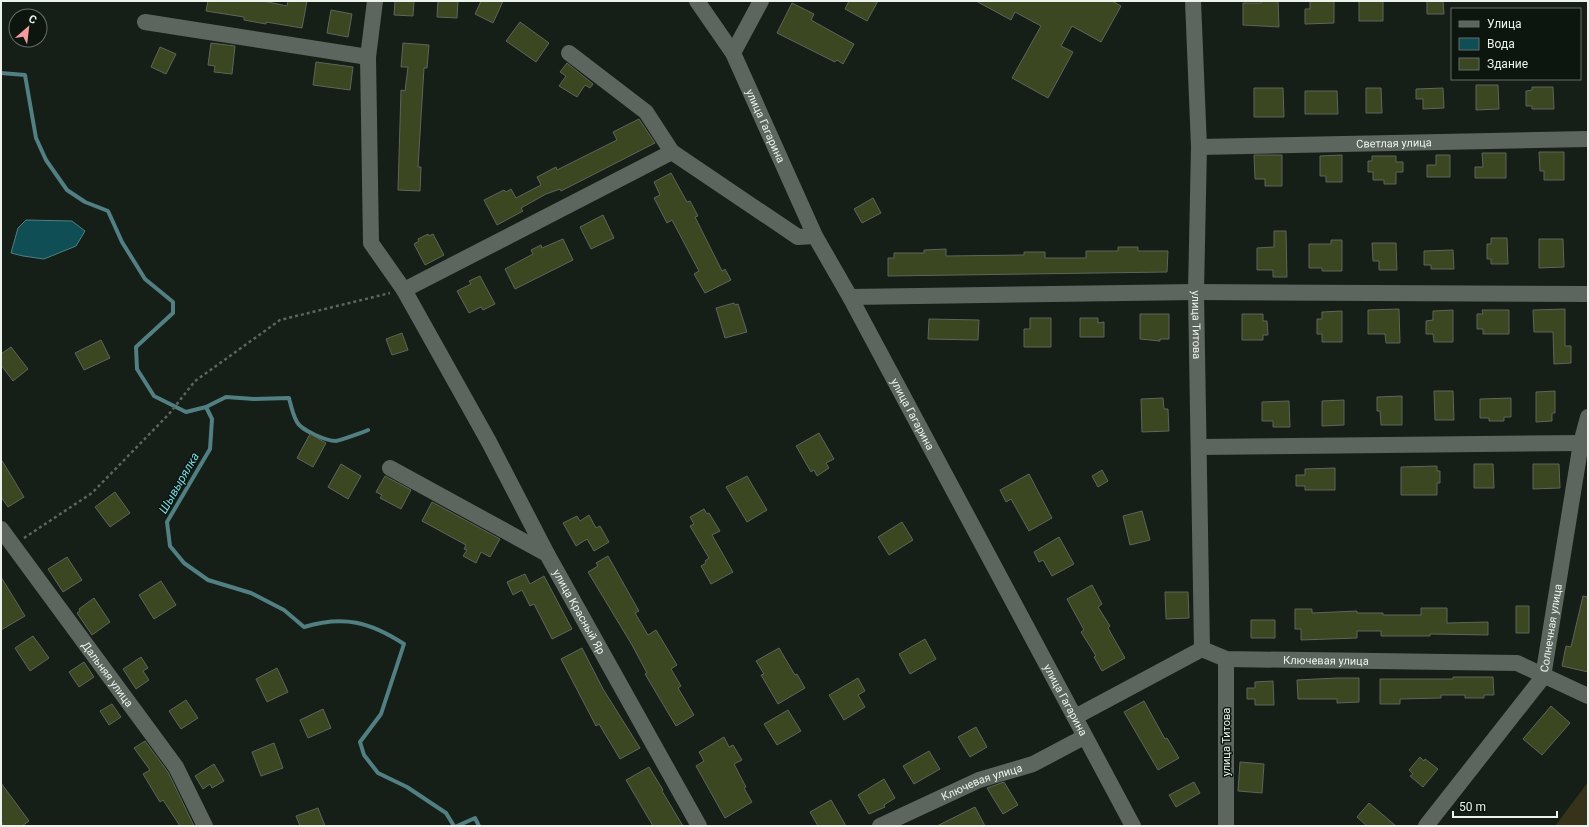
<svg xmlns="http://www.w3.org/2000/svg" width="1589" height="827" font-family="Roboto,sans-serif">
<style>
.green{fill:#37321a}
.water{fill:#0e4e54;stroke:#517f82}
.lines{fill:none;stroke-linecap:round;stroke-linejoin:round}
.stream{stroke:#517f82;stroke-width:4}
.building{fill:#3a4721;stroke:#60645a}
.path{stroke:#5e655f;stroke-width:2.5;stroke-dasharray:3 3;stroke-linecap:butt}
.minor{stroke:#5c655e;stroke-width:16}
.labels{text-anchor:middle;stroke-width:3;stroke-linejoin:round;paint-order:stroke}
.street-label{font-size:11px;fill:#edf2ed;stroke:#0d150f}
.water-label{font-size:12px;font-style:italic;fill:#79d8e2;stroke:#0d150f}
</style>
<rect width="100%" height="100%" fill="#161e18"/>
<path class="green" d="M1588,782v44h-33z"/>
<path class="water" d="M26,220l46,1 13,10 -9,15 -32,13 -21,-3 -12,-3 7,-25z"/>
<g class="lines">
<path class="stream" d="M1,73l24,2 11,63 10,22 21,30 18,12 23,9 14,31 23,37 28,23v11l-37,34 1,22 17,27 32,16 20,-5 6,12 -2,30 -43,73 3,24 14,17 24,17 43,13 33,17 20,17c40,-12 66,-5 100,17l-23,70 -21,28 4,13 14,18 29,14 39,26 8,13
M206,407l20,-10 28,2 35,-1c2,8 4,17 8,24 4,8 29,19 39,19 5,-1 28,-9 32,-11
M457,826l18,-8 4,8"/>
</g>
<path class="building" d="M208,1h55l24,5 1,-5h19l-5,27 -36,-6v2l-22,-4v-3l-38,-6z
M395,1h19l-1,15 -19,-1z
M438,1h20l-1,17 -20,-1z
M481,1h22l-10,22 -18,-9z
M849,1h29l-11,20 -22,-12z
M976,1h136l9,5 -20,36 -29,-16 -11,20 12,6 -25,46 -36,-20 29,-52 -26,-14 -4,8z
M1261,1h17l1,26 -36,-2v-22h18z
M1310,1h24v22l-29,1v-15h5z
M1359,1h24v20h-24z
M1427,1h16l1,13h-17z
M792,3l22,11 -3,6 43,24 -11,20 -6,-4 -2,2 -58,-29z
M331,10l21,4 -4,23 -21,-4z
M520,22l29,21 -13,19 -30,-21z
M211,43l24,3 -3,28 -18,-2 1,-6 -7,-1z
M403,43l26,2 -2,23h-3l-6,99h3l-1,24 -22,-1 3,-100 4,1 3,-24h-7z
M160,47l16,7 -10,20 -15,-7z
M316,62l37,5 -3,23 -37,-5z
M567,63l26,21 -3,4 -5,-3 -8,12 -18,-11 7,-10 -6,-4z
M1476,85h22l1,24 -23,1z
M1532,87h21l1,22h-22v-3h-6v-15l6,-1z
M1254,88h29l1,29h-30z
M1366,88h15l1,25h-16z
M1443,88l1,20 -21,1v-10h-7v-10z
M1305,91h32l1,23h-33z
M639,119l16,24 -94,48 -1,-2 -14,5 -25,14 2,3 -26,14 -13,-25 20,-10 2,2 5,-3 5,9 25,-13 -4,-8 19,-10 1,3 60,-30 -4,-8z
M1539,152h25v28h-20v-9h-4z
M1482,153h24v25h-31v-11h8z
M1254,155h28v31h-17v-7h-10z
M1342,155v27h-16v-6h-6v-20z
M1436,155h14v22h-23v-12h9z
M1372,156h24v6h7v10h-7v12h-12v-4h-11v-8h-5v-11h4z
M671,173l16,29 3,-1 8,15 -3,1 27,54 3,-2 6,11 -26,13 -11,-19 5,-3 -27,-51 -5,3 -13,-25 6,-3 -6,-13z
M873,198l8,15 -19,10 -8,-14z
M603,215l11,23 -23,11 -11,-22z
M1274,231h12l1,46h-14v-7h-16v-22l17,-1z
M428,234l1,2 4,-2 11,21 -19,10 -11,-21 5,-3 -1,-2z
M1491,238h16l1,26h-17v-5h-4v-15h4z
M563,239l10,21 -58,29 -10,-20 28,-15 -2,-4 10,-5 1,3z
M1539,239h24l1,28 -25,1z
M1331,240h11v31h-20v-3h-13v-24h22z
M1372,243h24l1,27h-18v-9h-6z
M1118,247h20v4h30l-1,21 -279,4v-18h6v-5h30v-3l22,-1v7l78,-1v-3h21v6h41v-7h32z
M1453,250l1,19h-23v-4h-7v-14z
M480,276l15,28 -12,6 -2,-3 -12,6 -12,-22 14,-7 -2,-3z
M734,303l1,2 3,-1 9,28 -22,6 -9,-30z
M1399,309l1,34h-14l-1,-9h-17v-24z
M1565,309v37h6v17l-17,1 -1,-32h-19l-1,-22z
M1453,310v32h-19l-1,-8h-7v-13l7,-1v-9z
M1482,310h27v24h-26v-5h-6v-15h6z
M1342,311v31h-20v-8h-5v-15h5v-7z
M1140,314h29v25h-9v2l-20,-2z
M1242,314h21v7h4l1,14h-5v5h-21z
M1030,318h21v29h-27v-18h6z
M1080,318h18v5l6,-1v15h-24z
M929,319l50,1 -1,20 -50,-1z
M402,333l6,17 -16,5 -6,-16z
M101,340l9,18 -26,12 -9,-17z
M11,347l17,22 -15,12 -12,-16v-11z
M1434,391h19l1,29h-19z
M1555,391v22h-3v8l-16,1v-30z
M1402,396v29h-21l-1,-14h-3v-14z
M1163,398l1,11h4l1,22 -27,1 -1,-33z
M1511,398v19h-7v4h-15v-3h-9v-19z
M1344,400v25l-22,1v-25z
M1289,401l1,26h-17v-6h-11v-19z
M819,433l15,26 -8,4 3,5 -12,8 -3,-6 -3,2 -15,-26z
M310,434l16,9 -13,24 -16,-9z
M1,459l23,38 -16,10 -7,-10z
M341,464l20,12 -13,23 -20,-12z
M1474,464h19l1,24h-20z
M1533,464h26l1,24 -27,1z
M1437,466v5h3v12h-3v12h-36v-28z
M1335,468v22h-30v-4h-9v-11h9v-6z
M1102,470l6,11 -10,6 -6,-11z
M1029,474l23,44 -23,13 -18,-32 -5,3 -6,-12z
M385,476l26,14 -10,19 -21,-11 2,-3 -6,-3z
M747,476l20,34 -20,12 -21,-35z
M115,492l15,21 -20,14 -15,-20z
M432,502l68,37 -10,18 -9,-5 -5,11 -13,-7 4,-6 -3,-1 2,-4 -44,-24z
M704,509l3,5 2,-1 11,18 -8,4 21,37 -22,12 -10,-18 5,-3 -1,-2 4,-3 -19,-32 4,-2 -4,-7z
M1142,511l8,29 -20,5 -7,-29z
M589,515l7,13 4,-2 9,16 -15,9 -7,-12 -11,7 -13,-23 14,-7 3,5z
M902,522l11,18 -24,15 -11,-18z
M1059,537l15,27 -22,12 -9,-16 -4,2 -5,-10z
M608,556l31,55 -4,2 13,22 8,-5 21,35 -6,4 10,17 -3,2 16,27 -18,11 -31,-52 2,-1 -15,-28 -44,-73 10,-6 -2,-3z
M67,557l15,23 -19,12 -15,-23z
M525,574l5,10 14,-8 28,53 -20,10 -18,-35 -4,2 -8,-16 -9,5 -6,-13z
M1,577l24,39 -24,14z
M161,581l15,24 -22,14 -15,-24z
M1092,585l10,19 -4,3 12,19 -2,2 17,30 -23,13 -8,-14 2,-1 -15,-24 3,-2 -17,-31z
M1165,592h23l1,26 -23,1z
M1583,596l5,1v75l-26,-6 4,-20 5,1z
M94,598l16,24 -18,13 -15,-22 3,-2 -1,-2z
M1516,606h13v27h-13z
M1421,608h26v15l41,-1v13l-58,-1v2h-49v-5h-24v7l-56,2v-11h-6v-20h17v4l45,-2v2h26v2h38z
M1251,620h24v18h-24z
M33,636l16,22 -19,13 -15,-23z
M925,639l11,20 -26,15 -11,-20z
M582,648l21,41 37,59 -20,11 -21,-35 -3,2 -35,-67z
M779,648l16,27 2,-1 8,14 -27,16 -17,-29 3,-1 -8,-13z
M141,657l7,11 -5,3 6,9 -13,9 -13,-20z
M84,662l10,15 -15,10 -10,-15z
M277,668l11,24 -21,10 -11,-23z
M1453,677h40l1,18h-10v3h-19v-3h-24v3l-41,1v5h-20v-25h73z
M858,678l7,13 -7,4 7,12 -21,13 -15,-25z
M1337,678h22v24l-22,1v-4h-39l-1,-19z
M1273,681l1,24h-19v-6h-8v-11h8v-6z
M186,700l12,18 -17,11 -12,-18z
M1144,701l21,38 2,-1 12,20 -21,12 -34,-58z
M112,704l9,13 -12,8 -9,-14z
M1551,706l19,17 -28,32 -19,-16z
M323,709l8,19 -23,10 -8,-18z
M788,710l13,21 -24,14 -13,-21z
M976,727l11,20 -17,10 -12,-20z
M724,737l5,10 4,-2 9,15 -8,4 12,23 -2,1 8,14 -27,16 -29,-52 8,-5 -5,-9z
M145,741l23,31 26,54h-14l-17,-26 -3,2 -17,-28 7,-4 -16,-22z
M274,743l9,25 -22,8 -9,-24z
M929,751l11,18 -26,15 -11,-18z
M1420,757l4,4 1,-2 13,10 -15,18 -13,-11 3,-2 -4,-4z
M1240,762l24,2 -2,29 -24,-2z
M214,764l10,17 -12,7 -2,-4 -7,5 -8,-13z
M649,767l14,23 -1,1 21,35h-30l-27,-46z
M884,779l11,19 -11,7 1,2 -16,7 -11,-19z
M1004,782l14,23 -15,9 -16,-26z
M1194,782l6,11 -24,14 -7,-12z
M1,783l28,38 -7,5h-18l-3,-4z
M831,800l15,26h-28l-8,-14z
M1369,803l27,23h-29l-10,-9z
M975,807l10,19h-48z
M318,808l7,18h-25l-4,-10z"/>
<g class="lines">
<path class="path" d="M24,538l68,-45 77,-79 26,-33 85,-61 110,-27"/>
<g class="minor">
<path d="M375,1l-7,56 3,186 33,47 85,152 58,112"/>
<path id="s1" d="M697,1l36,52 82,183 35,61 283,529"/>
<path id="s2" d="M1193,1l6,146 -3,145 6,357"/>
<path d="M145,22l223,35"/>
<path d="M569,53l77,59 26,40"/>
<path d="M733,53l28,-52"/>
<path id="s3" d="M1199,147l389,-8"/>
<path d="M404,290l268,-138 126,85 17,-1"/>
<path d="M850,297l346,-5 392,2"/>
<path d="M1199,447l382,-4"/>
<path id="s4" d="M390,468l157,86 152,272"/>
<path id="s5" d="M1,529l175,238 29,59"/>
<path d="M1226,659v167"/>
<path id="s6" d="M1075,717l127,-68 24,10 291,4 71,33"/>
<path id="s7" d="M880,826l99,-46 54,-16 51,-27"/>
<path id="s8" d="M1426,826l117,-149 38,-234 7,-26"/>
</g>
</g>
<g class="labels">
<g class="street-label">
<text dy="4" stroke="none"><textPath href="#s1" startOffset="143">улица Гагарина</textPath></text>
<text dy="4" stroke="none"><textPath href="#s3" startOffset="195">Светлая улица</textPath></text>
<text dy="4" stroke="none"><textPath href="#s2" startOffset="324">улица Титова</textPath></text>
<text dy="4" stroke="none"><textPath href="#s1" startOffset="467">улица Гагарина</textPath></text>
<text dy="4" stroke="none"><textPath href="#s4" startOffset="245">улица Красный Яр</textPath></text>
<text dy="4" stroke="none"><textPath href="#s8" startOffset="239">Солнечная улица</textPath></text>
<text dy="4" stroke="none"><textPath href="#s6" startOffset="270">Ключевая улица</textPath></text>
<text dy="4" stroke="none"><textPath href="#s5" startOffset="180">Дальняя улица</textPath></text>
<text dy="4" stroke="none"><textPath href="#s1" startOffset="791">улица Гагарина</textPath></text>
<text transform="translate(1226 742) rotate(-90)" y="4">улица Титова</text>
<text dy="4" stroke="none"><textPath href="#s7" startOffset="111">Ключевая улица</textPath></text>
</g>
<g class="water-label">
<text transform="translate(179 483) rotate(-60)" y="4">Шывырялка</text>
</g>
</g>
<rect width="1589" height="827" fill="none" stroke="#edf2ed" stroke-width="4"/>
<rect x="1451" y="8" width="130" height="72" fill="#0d150f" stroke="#676d68"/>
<rect x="1459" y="21" width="20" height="6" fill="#5c655e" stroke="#676d68"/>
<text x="1487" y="28" font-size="12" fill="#edf2ed">Улица</text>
<rect x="1459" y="38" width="20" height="12" fill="#0e4e54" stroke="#676d68"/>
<text x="1487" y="48" font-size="12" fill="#edf2ed">Вода</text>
<rect x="1459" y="58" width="20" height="12" fill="#3a4721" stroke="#676d68"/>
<text x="1487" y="68" font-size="12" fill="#edf2ed">Здание</text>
<g transform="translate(28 28) rotate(28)"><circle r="19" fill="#0d150f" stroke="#676d68"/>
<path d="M0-3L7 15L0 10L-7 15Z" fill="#f59b9d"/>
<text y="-6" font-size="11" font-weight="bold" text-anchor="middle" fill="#edf2ed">С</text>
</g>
<path d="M1453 811v6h104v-6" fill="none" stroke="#edf2ed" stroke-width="2"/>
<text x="1459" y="811" font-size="12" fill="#edf2ed" stroke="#0d150f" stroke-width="3" paint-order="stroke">50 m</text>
</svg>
